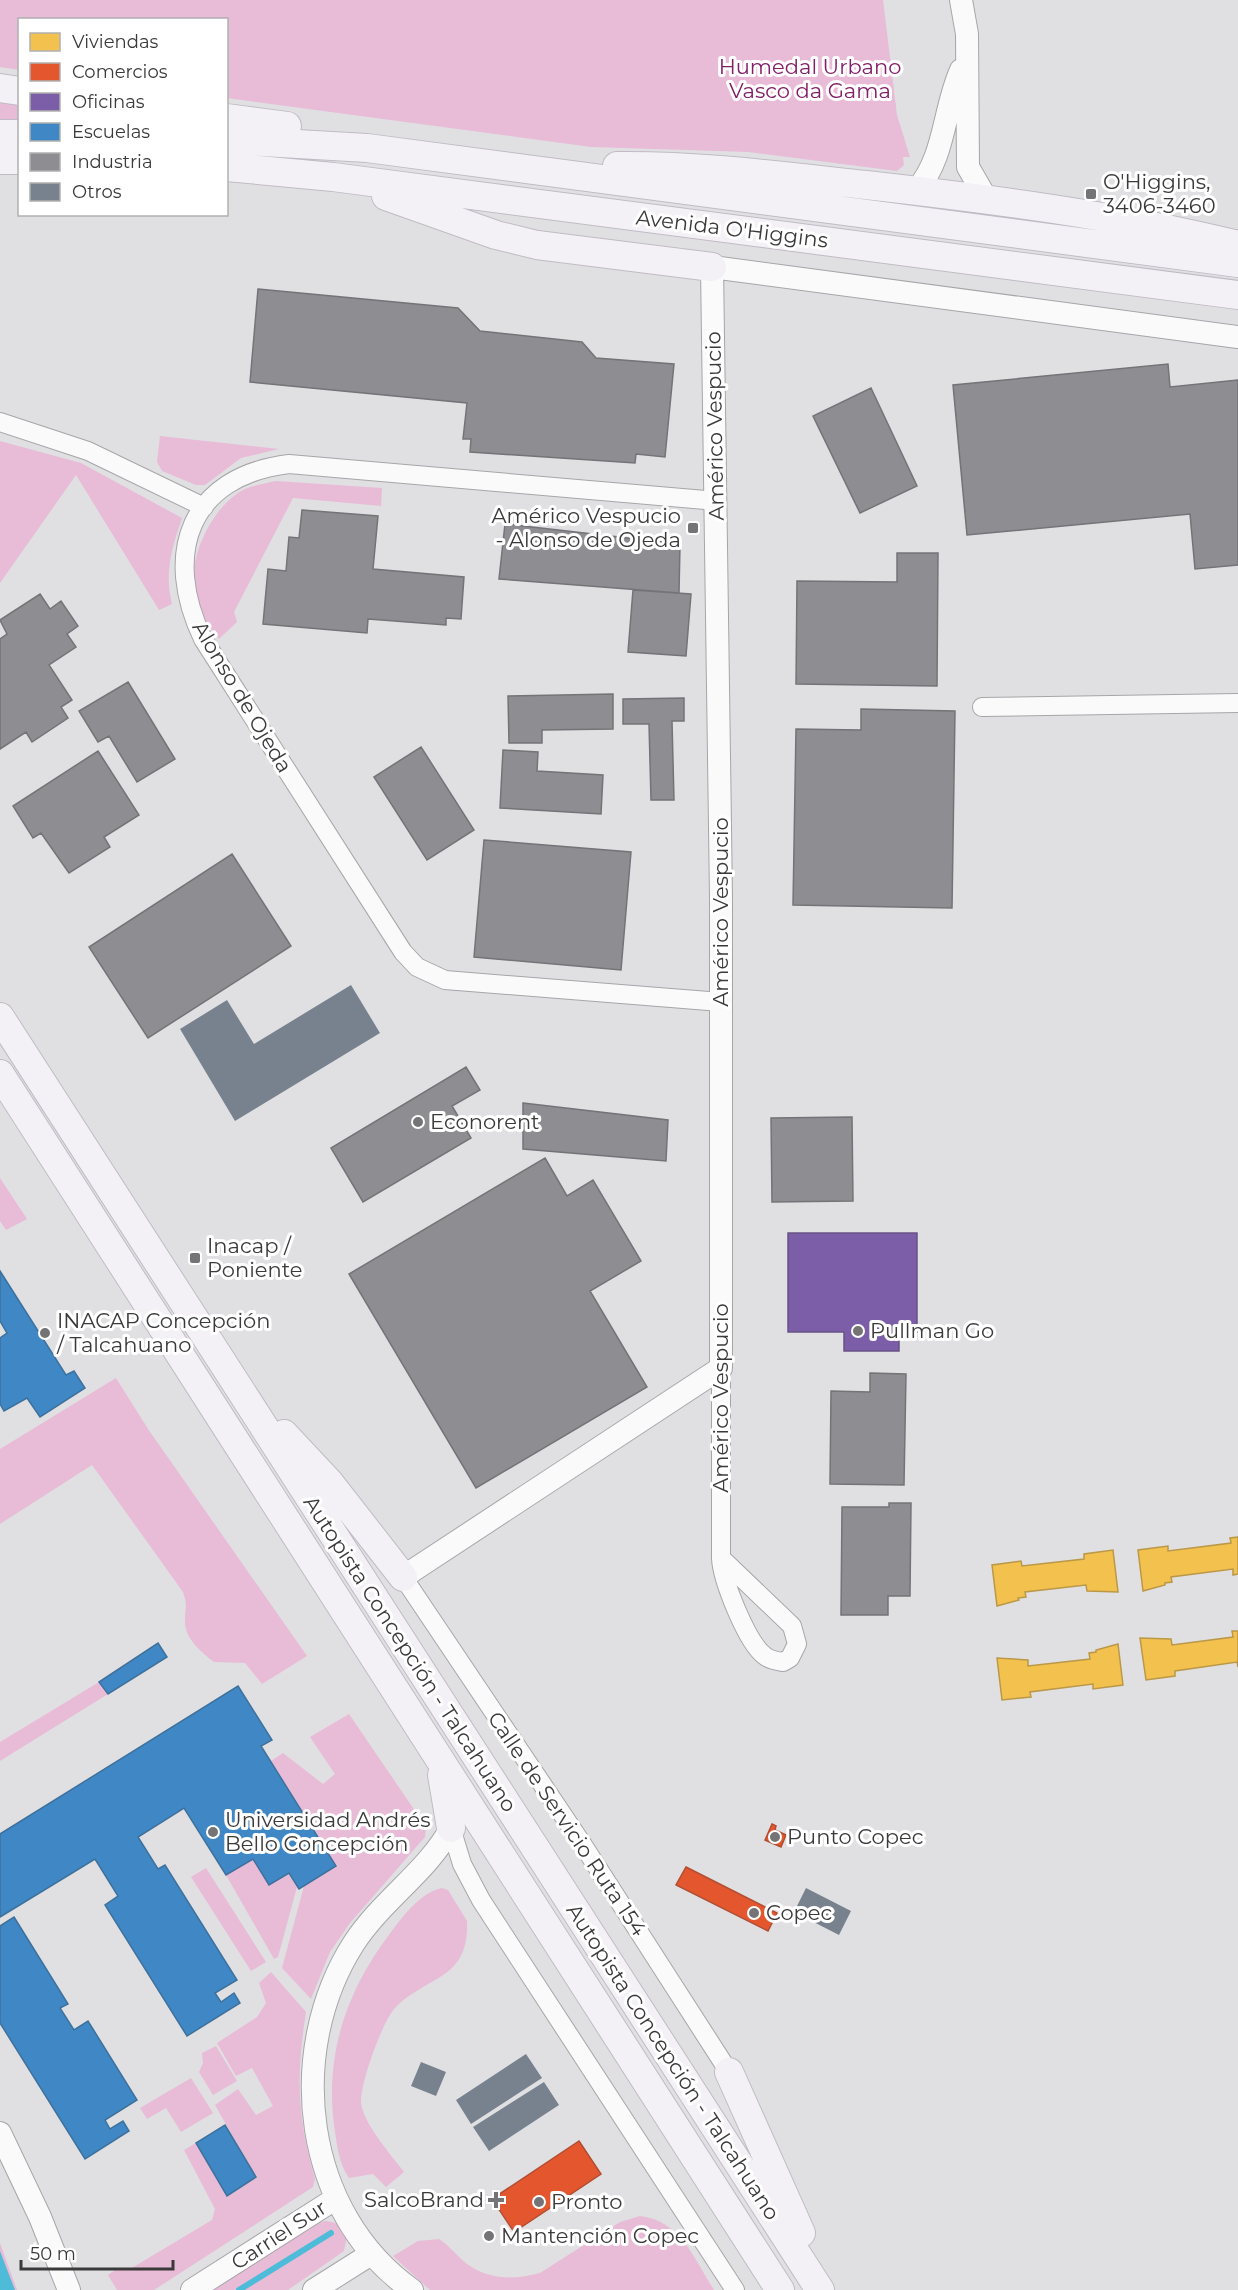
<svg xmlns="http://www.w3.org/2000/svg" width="1238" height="2290" font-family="Montserrat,sans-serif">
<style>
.green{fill:#e8bbd7}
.water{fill:#4ebcd9}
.homes{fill:#f2c14e;stroke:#bb9848;stroke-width:1.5}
.shops{fill:#e4572e;stroke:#b14e32;stroke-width:1.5}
.offices{fill:#7b5ea7;stroke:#685387;stroke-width:1.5}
.schools{fill:#3f88c5;stroke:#3e719c;stroke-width:1.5}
.industry{fill:#8d8d92;stroke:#747478;stroke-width:1.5}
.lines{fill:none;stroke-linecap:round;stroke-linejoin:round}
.stream{stroke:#4ebcd9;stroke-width:6}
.building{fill:#78828e}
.minor-casing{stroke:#a6a6a9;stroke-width:20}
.tertiary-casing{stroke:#a6a6a9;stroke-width:24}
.primary-casing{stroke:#c0bbc4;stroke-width:30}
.minor{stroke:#fafafb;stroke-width:18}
.tertiary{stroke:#fafafb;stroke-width:22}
.primary{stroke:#f4f1f6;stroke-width:28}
.poi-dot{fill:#747476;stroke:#fff;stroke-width:2}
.labels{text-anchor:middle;stroke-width:6;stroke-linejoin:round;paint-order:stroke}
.park-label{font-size:21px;fill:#831d65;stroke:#fff}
.poi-label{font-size:21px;fill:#3a3a3b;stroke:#fff;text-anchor:start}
.street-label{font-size:21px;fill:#3a3a3b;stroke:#fff}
</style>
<rect width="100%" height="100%" fill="#e0e0e3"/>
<path class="green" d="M0,0h883l14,115 13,42h-7l1,8 -7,6 -149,-19 -157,-5 -364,-49 -1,-78h-206l-1,50 -19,-3z
M0,102l19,2v16l-19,1z
M160,436l119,13 -38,9 -36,27h-9l-34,-14 -5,-9z
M0,441l81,22 101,55c-10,30 -18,54 -10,86l-13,6 -83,-135 -76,108z
M276,481l106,7 -1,18 -88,-8 -59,114 3,10 -18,17c-11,-14 -21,-27 -25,-44 -7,-36 18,-90 51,-106 10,-4 22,-6 31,-8z
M0,1178l27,41 -21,11 -6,-9z
M116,1378l32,51 159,227 -45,28 -17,-21 -31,-1c-13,-10 -30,-24 -29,-42 0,-13 3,-14 -2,-28l-91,-127 -92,59v-75z
M99,1682l9,12 -108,67v-19z
M349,1714l77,113 -1,10 -75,86 -20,29 -19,47 -29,-31 22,-82 32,-20 -65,-105 12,-8 40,31 12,-10 -25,-37z
M253,1859l16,26 19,-12 9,14 -19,70 -4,2 -48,-84z
M206,1868l60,94 -15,9 -60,-94z
M442,1888l6,2 19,31c2,59 -37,53 -71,86 -13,12 -36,77 -35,95 1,20 31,54 43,70l-18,15 -13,-13 -24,4c-11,-16 -12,-34 -15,-53 -9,-73 13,-135 57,-193 12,-16 30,-40 51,-44z
M271,1972l35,40c-10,64 -9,105 9,167l-2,8 -159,103h-37l-9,-15 7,-5 15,-1 82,-49 3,-11 -31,-59 12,-7 31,52 29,-18 -41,-72 23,-16 18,26 17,-9 -21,-38 -16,8 -19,-33 40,-26 9,-14 -7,-20z
M216,2046l21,35 -24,14 -14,-23 4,-9 -1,-10z
M191,2078l22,35 -32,19 -15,-24 -19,11 -7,-11z
M640,2216c40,4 55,44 74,74h-284l-37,-34 25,-15 21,-2c11,7 18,17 28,25 22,16 48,16 73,9l80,-51z
M325,2221c13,1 16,5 22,16l-3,14 -56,39h-76l104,-67z
M0,2243l17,47h-17z"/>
<path class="water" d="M0,2251l15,39h-15z"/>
<path class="homes" d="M1238,1537v37l-5,1v-6l-62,8 1,5 -7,1v2l-22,6 -5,-41 30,-4v5l63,-8 -1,-5z
M1113,1550l5,42 -31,-1 -1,-6 -61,7 1,5 -8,1 1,2 -22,6 -5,-41 29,-4 1,5 62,-7v-5z
M1232,1631h6v36l-1,-5 -62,9v5l-29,4 -6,-42 31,1 1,6 61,-8z
M1118,1644l5,41 -30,4v-5l-63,8 1,5 -29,3 -5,-42 31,2v6l62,-7 -1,-6 7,-1v-2z"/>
<path class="shops" d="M772,1824l4,2 -1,4 11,5 -5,12 -16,-7z
M686,1867l91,46 -9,18 -92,-46z
M579,2141l22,33 -87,58 -22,-33z"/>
<path class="offices" d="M788,1233h129v99h-18v19h-55v-19h-56z"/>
<path class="schools" d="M0,1271l66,104 8,-4 11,17 -45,29 -13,-19 -23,13 -4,-7v-66l7,-5 -7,-12z
M158,1643l9,14 -59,37 -9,-12z
M238,1686l34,54 -11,6 75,120 -37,23 -10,-16 -20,12 -16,-26 -27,16 -42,-67 -46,29 20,32 7,-4 72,115 -22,13 6,9 13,-9 6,10 -53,33 -82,-131 13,-9 -23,-37 -95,58v-83z
M14,1917l54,87 -8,4 14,22 14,-9 49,79 -32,20 5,9 13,-8 6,10 -44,28 -85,-136v-97z
M225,2125l31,52 -29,19 -31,-53z"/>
<path class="industry" d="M258,289l200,19 22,23 102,11 14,16 78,6 -9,93 -29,-3 -1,9 -165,-11 1,-13h-8l4,-36 -217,-21z
M1168,364l2,23 68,-7v185l-43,4 -5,-55 -223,21 -14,-150z
M871,388l46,98 -57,27 -47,-97z
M302,510l76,6 -5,53 91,8 -3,42 -15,-1v7l-78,-6 -1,14 -104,-9 5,-55 18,2 3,-34 10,1z
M505,524l175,20 -1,49 -180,-14z
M897,553h41l-1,133 -141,-2 1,-103 100,1z
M633,590l58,4 -5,62 -58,-4z
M40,594l10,15 11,-8 17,25 -11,8 9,13 -27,18 23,35 -11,7 7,11 -36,24 -6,-10 -26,17v-110l7,-5 -7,-14z
M128,682l47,77 -38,23 -28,-46 -11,6 -19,-31z
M613,694v35l-71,1v13h-33l-1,-47z
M684,698v23h-12l2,79h-23l-2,-76h-26v-25z
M861,709l94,2 -3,197 -159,-3 3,-176 65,1z
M421,747l53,83 -47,30 -53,-83z
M503,750l35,2 -1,19 66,4 -2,39 -101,-6z
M98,751l41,64 -35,22 6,10 -41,26 -28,-40 -8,5 -20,-32z
M484,840l147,12 -10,118 -147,-13z
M232,854l59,92 -143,92 -59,-91z
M466,1067l14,23 -28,16 19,32 -108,64 -32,-54z
M523,1103l145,17 -2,41 -143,-12z
M852,1117l1,84 -81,1 -1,-84z
M545,1158l22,38 26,-16 48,81 -51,30 57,96 -171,101 -127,-214z
M870,1373l36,1 -2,111 -74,-1 1,-93 39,1z
M889,1503h22l-1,93h-22v19h-47l1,-108h47z"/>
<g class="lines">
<path class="stream" d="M239,2290l92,-57"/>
</g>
<path class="building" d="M351,985l29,48 -145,88 -55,-92 47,-29 27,44z
M806,1888l45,23 -12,24 -45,-23z
M526,2054l16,24 -71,46 -15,-24z
M421,2062l25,10 -10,24 -25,-10z
M544,2082l15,23 -70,46 -16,-24z"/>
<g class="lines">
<g class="minor-casing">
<path id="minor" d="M0,422l88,29 116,56
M717,501l-428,-37c-100,12 -127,90 -86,175l200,313 14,15 28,13 276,22
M982,707l256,-4
M721,1558l71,68 5,18 -7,14 -7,4c-7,-1 -13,-2 -18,-6 -18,-13 -43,-76 -44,-98v-190
M403,1577l180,268 146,227
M451,1828l11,36 19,36 254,390"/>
</g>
<g class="tertiary-casing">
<path id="tertiary" d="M961,0l6,34 1,133 19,33
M916,191c30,-35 27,-81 45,-121
M403,1577l318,-209v-471l-9,-630 526,70
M0,2133l40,84 29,73
M192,2290l143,-91
M314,2290l57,-36
M412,2290c-109,-77 -128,-238 -58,-347 28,-43 73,-71 97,-115"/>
</g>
<g class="primary-casing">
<path id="primary" d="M0,88l20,3
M226,118l61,8
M0,134h20
M226,140l141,8 871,115
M0,160h20
M617,166c83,-1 166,10 249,19 124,14 251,30 372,60
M226,167l107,10 905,118
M386,196l110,39 41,10 175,22
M0,1017l820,1273
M0,1074l780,1216
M284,1434l45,48 74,95
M442,1775l9,53
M729,2072l72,161"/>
</g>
<use href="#minor" class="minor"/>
<use href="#tertiary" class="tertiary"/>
<use href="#primary" class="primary"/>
</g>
<g class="poi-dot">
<rect x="1085" y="188" width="12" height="12" rx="3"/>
<rect x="687" y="522" width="12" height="12" rx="3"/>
<circle cx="418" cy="1122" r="6"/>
<rect x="189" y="1252" width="12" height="12" rx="3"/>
<circle cx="858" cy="1331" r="6"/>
<circle cx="45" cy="1333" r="6"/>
<circle cx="213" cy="1832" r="6"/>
<circle cx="775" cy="1837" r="6"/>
<circle cx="754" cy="1913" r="6"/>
<path d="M493 2191h6v6h6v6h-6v6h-6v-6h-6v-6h6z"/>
<circle cx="539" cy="2202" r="6"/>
<circle cx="489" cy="2236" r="6"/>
</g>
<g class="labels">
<g class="park-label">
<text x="810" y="74">Humedal Urbano<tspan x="810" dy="24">Vasco da Gama</tspan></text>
</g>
<g class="poi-label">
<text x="1103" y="189">O'Higgins,<tspan x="1103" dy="24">3406-3460</tspan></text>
<text x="681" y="523" text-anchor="end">Américo Vespucio<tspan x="681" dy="24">- Alonso de Ojeda</tspan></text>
<text x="430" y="1129">Econorent</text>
<text x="207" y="1253">Inacap /<tspan x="207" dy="24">Poniente</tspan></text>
<text x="57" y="1328">INACAP Concepción<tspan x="57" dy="24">/ Talcahuano</tspan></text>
<text x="870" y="1338">Pullman Go</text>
<text x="225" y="1827">Universidad Andrés<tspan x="225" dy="24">Bello Concepción</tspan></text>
<text x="787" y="1844">Punto Copec</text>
<text x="766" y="1920">Copec</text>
<text x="484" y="2207" text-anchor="end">SalcoBrand</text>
<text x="551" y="2209">Pronto</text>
<text x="501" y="2243">Mantención Copec</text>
</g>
<g class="street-label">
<text transform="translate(732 229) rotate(7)" y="7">Avenida O'Higgins</text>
<text transform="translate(715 426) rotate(-91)" y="7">Américo Vespucio</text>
<text transform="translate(242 697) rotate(59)" y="7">Alonso de Ojeda</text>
<text transform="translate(721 912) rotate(-90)" y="7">Américo Vespucio</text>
<text transform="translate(721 1398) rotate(-90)" y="7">Américo Vespucio</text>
<text transform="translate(410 1654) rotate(57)" y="7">Autopista Concepción - Talcahuano</text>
<text transform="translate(567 1824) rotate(56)" y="7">Calle de Servicio Ruta 154</text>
<text transform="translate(673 2062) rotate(57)" y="7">Autopista Concepción - Talcahuano</text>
<text transform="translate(279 2235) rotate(-33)" y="7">Carriel Sur</text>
</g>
</g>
<rect x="18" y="18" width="210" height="198" fill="#ffffff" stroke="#b0b0b1" stroke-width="1.5"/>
<rect x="30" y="33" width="30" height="18" fill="#f2c14e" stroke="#b0b0b1" stroke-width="1.5"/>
<text x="72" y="48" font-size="18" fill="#3a3a3b">Viviendas</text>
<rect x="30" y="63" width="30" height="18" fill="#e4572e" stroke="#b0b0b1" stroke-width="1.5"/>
<text x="72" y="78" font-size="18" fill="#3a3a3b">Comercios</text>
<rect x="30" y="93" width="30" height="18" fill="#7b5ea7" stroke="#b0b0b1" stroke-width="1.5"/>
<text x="72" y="108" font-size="18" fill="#3a3a3b">Oficinas</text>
<rect x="30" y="123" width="30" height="18" fill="#3f88c5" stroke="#b0b0b1" stroke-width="1.5"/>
<text x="72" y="138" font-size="18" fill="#3a3a3b">Escuelas</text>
<rect x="30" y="153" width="30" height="18" fill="#8d8d92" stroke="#b0b0b1" stroke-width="1.5"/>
<text x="72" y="168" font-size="18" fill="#3a3a3b">Industria</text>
<rect x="30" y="183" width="30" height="18" fill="#78828e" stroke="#b0b0b1" stroke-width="1.5"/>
<text x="72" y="198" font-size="18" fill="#3a3a3b">Otros</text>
<path d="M21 2260v9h152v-9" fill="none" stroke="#3a3a3b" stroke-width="3"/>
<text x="30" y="2260" font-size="18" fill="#3a3a3b" stroke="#ffffff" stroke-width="4.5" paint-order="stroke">50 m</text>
</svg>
